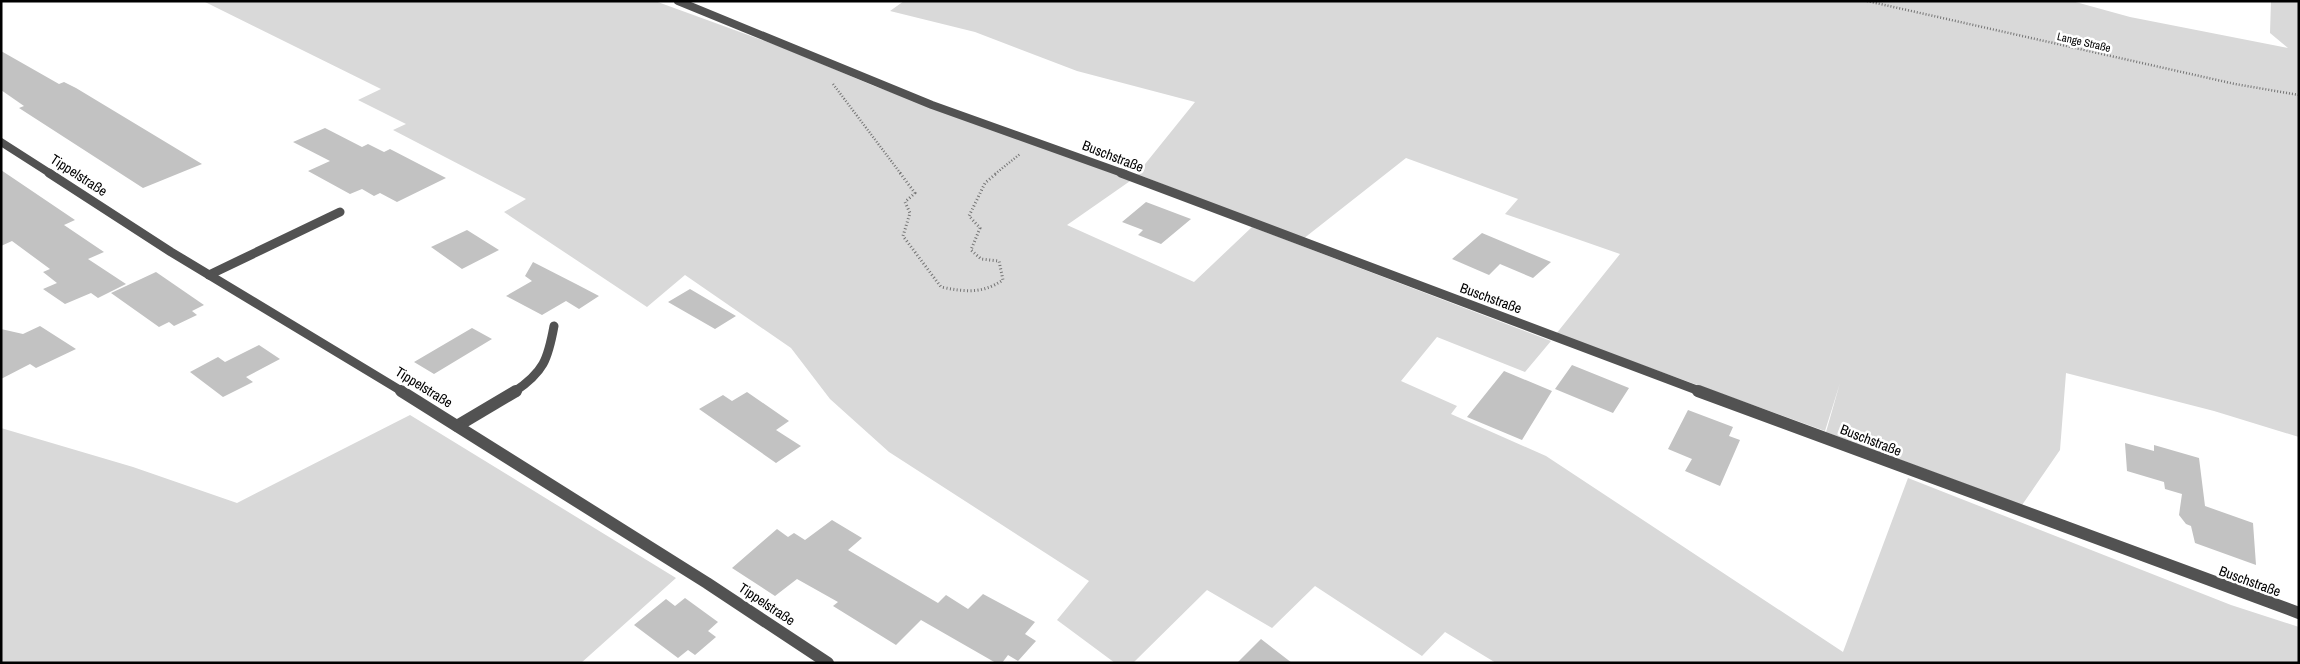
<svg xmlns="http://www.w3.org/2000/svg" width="2300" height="664" font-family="'Archivo Narrow',sans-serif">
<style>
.green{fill:#d9d9d9}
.building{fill:#c2c2c2}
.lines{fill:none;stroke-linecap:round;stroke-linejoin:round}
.path-far1{stroke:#747474;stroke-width:2.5;stroke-dasharray:1 2;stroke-linecap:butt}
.path{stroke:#747474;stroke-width:3;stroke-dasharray:1 2.5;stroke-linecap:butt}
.service-far1{stroke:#525252;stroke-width:9}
.service{stroke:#525252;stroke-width:12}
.minor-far2{stroke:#525252;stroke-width:8}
.minor-far1{stroke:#525252;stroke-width:9}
.minor{stroke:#525252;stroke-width:12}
.tertiary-far2{stroke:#525252;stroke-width:8}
.tertiary-far1{stroke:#525252;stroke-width:9}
.tertiary{stroke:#525252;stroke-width:12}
.labels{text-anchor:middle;stroke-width:5;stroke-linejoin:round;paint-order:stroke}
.far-street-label{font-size:11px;fill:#000;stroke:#fff}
.street-label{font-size:14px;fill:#000;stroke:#fff}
</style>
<rect width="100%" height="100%" fill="#fff"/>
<path class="green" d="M203,1h452l129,47 90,38 259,93 -66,46 127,57 58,-55 299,114 -26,31 -88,-35 -36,44 56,25 -6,8 95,42 297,196 65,-174 323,127 68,22v36h-803l-51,-31 -23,24 -107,-70 -43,42 -65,-38 -74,73h-18l-58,-43 32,-39 -200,-129 -59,-53 -39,-51 -106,-73 -38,32 -143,-95 22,-13 -133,-69 13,-6 -48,-24 23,-11z
M904,1h1168l58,16 158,31 -18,-15 1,-32h28v436l-85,-26 -148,-38 -6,77 -38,55 -196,-73 14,-49 -15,48 -269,-97 64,-80 -115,-40 13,-15 -112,-41 -103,81 -166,-65 58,-72 -118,-31 -102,-39 -85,-21z
M410,415l266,163 -95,85h-580v-235l132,39 104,36z"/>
<path class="building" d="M1,51l58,33 5,-2 12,6 126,76 -59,24 -124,-80 5,-2 -23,-16z
M325,128l37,19 6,-3 16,8 6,-3 56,29 -49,24 -17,-9 -6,3 -12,-7 -12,5 -42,-23 22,-10 -37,-19z
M1,170l74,50 -11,5 40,27 -16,7 38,25 -28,14 -7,-5 -26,11 -22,-15 14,-6 -14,-11 7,-3 -38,-28 -11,5z
M1146,202l45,17 -30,25 -23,-9 5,-5 -21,-8z
M467,230l32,20 -37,19 -31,-22z
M1482,233l69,29 -18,16 -33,-14 -11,11 -37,-16z
M533,262l45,23 21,11 -20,13 -13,-8 -24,14 -36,-19 26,-15 -7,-5z
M156,272l48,33 -12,6 5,4 -23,11 -5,-4 -10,5 -48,-34z
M690,289l46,27 -21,13 -47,-27z
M40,326l36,23 -40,19 -6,-4 -29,15v-50l22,5z
M472,328l20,11 -58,35 -20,-12z
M259,345l21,14 -34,18 7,5 -30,15 -33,-25 28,-15 7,5z
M1572,365l57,23 -16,25 -58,-24z
M1504,371l48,20 -30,49 -55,-23z
M747,392l42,29 -13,9 25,16 -25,17 -77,-54 24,-14 9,6z
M1688,410l45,17 -4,9 11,4 -20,46 -35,-15 7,-12 -24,-10z
M2125,443l29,8v-6l45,13 6,48 48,17 3,42 -61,-22 -4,-17 -5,-2 -7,-9 3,-21 -17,-5 -1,-7 -37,-11z
M832,520l30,18 -14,12 90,53 8,-8 22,14 15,-15 52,28 -10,12 11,7 -18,20 -10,-6 -6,8h-6l-75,-43 -25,25 -63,-39 5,-4 -41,-23 -22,17 -43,-28 45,-39 11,8 6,-4 11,7z
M685,598l33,24 -10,9 8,6 -21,18 -7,-5 -10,8 -44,-33 32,-26 9,7z
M1261,639l31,24h-55z"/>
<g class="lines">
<path class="path-far1" d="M1867,1l368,83 64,11
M833,84l68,90
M995,174l25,-20"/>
<path class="path" d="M900,173l15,20 -10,9 5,11 -7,23 38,51c24,5 41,7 62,-7l-4,-19 -18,-2 -10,-9 9,-22 -11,-12 16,-33 12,-10"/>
<path class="service-far1" d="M209,275l131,-63
M514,392c30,-20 34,-33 40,-66"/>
<path class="service" d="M457,426l59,-35"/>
<path class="minor-far2" d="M678,1l254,104 193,69"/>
<path class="minor-far1" d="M1121,173l581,219"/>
<path class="minor" d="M1698,391l601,222"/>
<path class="tertiary-far2" d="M1,142l50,32"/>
<path class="tertiary-far1" d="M49,173l122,79 232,140"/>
<path class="tertiary" d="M401,391l306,192 121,80"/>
</g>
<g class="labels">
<g class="far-street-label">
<text transform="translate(2084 42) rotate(13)" y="4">Lange Straße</text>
</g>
<g class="street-label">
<text transform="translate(1113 156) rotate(21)" y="5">Buschstraße</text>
<text transform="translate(79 175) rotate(33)" y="5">Tippelstraße</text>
<text transform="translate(1491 298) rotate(20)" y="5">Buschstraße</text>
<text transform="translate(424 387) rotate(32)" y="5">Tippelstraße</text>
<text transform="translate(1871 440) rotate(21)" y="5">Buschstraße</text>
<text transform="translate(2250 581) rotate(20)" y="5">Buschstraße</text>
<text transform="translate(767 604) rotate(34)" y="5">Tippelstraße</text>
</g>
</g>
<rect width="2300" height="664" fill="none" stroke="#000000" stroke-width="5"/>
</svg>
